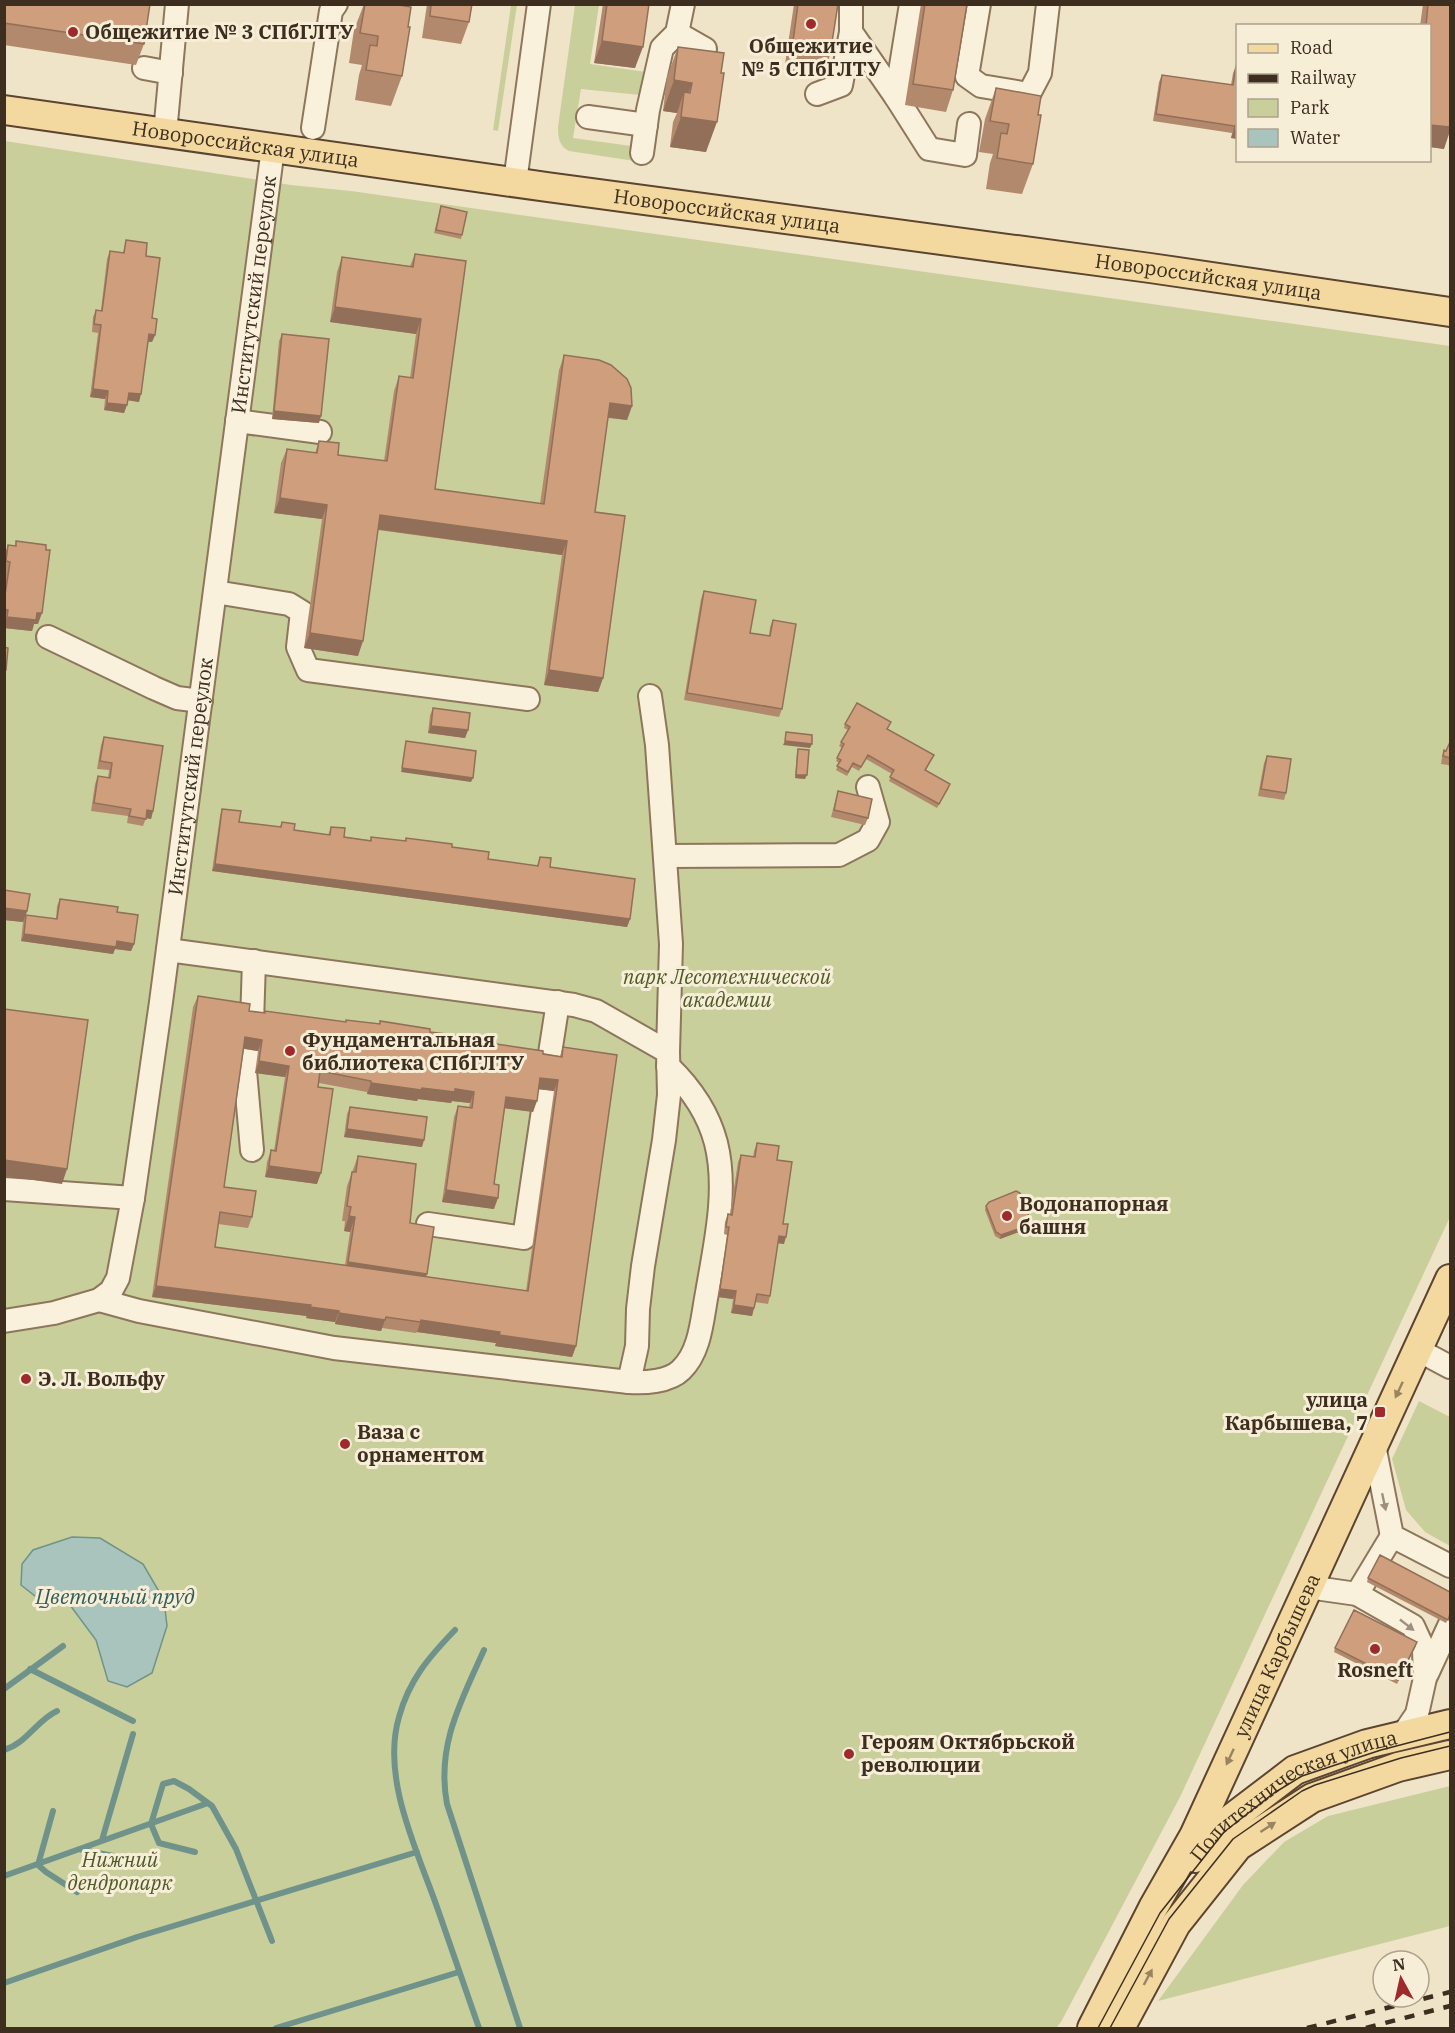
<svg xmlns="http://www.w3.org/2000/svg" width="1455" height="2033" font-family="'IBM Plex Serif',serif">
<style>
.green{fill:#c9cf9b}
.water{fill:#a9c4bc;stroke:#6f938a;stroke-width:1.5}
.lines{fill:none;stroke-linecap:round;stroke-linejoin:round}
.stream{stroke:#6f938a;stroke-width:6}
.minor-casing{stroke:#8d765c;stroke-width:26}
.major-casing{stroke:#5b4430;stroke-width:32}
.minor{stroke:#faf1dc;stroke-width:22}
.major{stroke:#f3d9a0;stroke-width:28}
.tram{stroke:#3d2e20;stroke-width:1.5}
.rail{stroke:#3d2e20;stroke-width:4.5;stroke-dasharray:10 10;stroke-linecap:butt}
.wall{fill:#b2896c;fill-rule:evenodd}
.shaded-wall{fill:#916f58}
.building{fill:#cf9f7d;stroke:#916f58;stroke-width:1.5;fill-rule:evenodd}
.oneway{fill:#988460}
.oneway2{fill:#9c907e}
.poi-dot{fill:#9e2a2b;stroke:#f7eed8;stroke-width:2}
.labels{text-anchor:middle;stroke-width:6;stroke-linejoin:round;paint-order:stroke}
.poi-label{font-size:20px;font-weight:bold;fill:#3d2e20;stroke:#f7eed8;text-anchor:start}
.street-label{font-size:20px;fill:#3d2e20;stroke:#f7eed8}
.park-label{font-size:20px;font-style:italic;fill:#4d5a26;stroke:#f7eed8}
.water-label{font-size:21px;font-style:italic;fill:#2f5d5a;stroke:#f7eed8}
</style>
<rect width="100%" height="100%" fill="#f0e4c8"/>
<path class="green" d="M511,5h6l-19,126 -5,-1z
M575,5h24l-9,59 63,9 -3,23 -69,-7 -8,49 58,8 10,16 -72,-11c-10,-5 -11,-13 -11,-24z
M5,141l286,44 60,6 1099,155v871l-270,580 -119,225 -5,6h-1051z
M1419,1401l31,16v129l-25,-14 -19,-22 -14,-51z
M1450,1786v140l-292,75 85,-116 41,-43 44,-26z"/>
<path class="water" d="M72,1537l28,1 43,26 21,36 3,26 -15,47 -25,14 -19,-6 -12,-41 -29,-39 -32,-5 -14,-11 1,-21 11,-14z"/>
<g class="lines">
<path class="stream" d="M455,1630c-26,27 -46,50 -56,87 -18,61 18,133 38,190 14,41 28,81 42,121
M484,1650c-23,51 -48,96 -37,154l73,224
M30,1669l103,52
M4,1689l59,-43
M4,1750c22,-6 33,-30 53,-39
M53,1811l-15,54 8,7 31,20
M102,1840l31,-106
M82,1850l63,12
M195,1852l-36,-9 -8,-19 12,-40 11,-3 15,8 23,17 24,43 36,92
M4,1876l204,-73
M4,1983l133,-46 280,-85
M276,2028l183,-56"/>
<g class="minor-casing">
<g id="minor">
<path d="M979,4l-12,72 14,10 48,8 11,-21 8,-69"/>
<path d="M851,32l45,65 33,52 36,6 4,-31"/>
<path d="M677,33l28,16"/>
<path d="M144,68l27,5"/>
<path d="M817,94l24,-9 10,-53v-28"/>
<path d="M896,97l15,-93"/>
<path d="M588,117l58,8"/>
<path d="M313,128l18,-117 5,-7"/>
<path d="M165,133l12,-129"/>
<path d="M642,153l6,-43 14,-62 15,-15 6,-29"/>
<path d="M515,182l24,-178"/>
<path d="M237,421l83,11"/>
<path d="M215,592l74,12 13,8 -4,35 10,23 220,29"/>
<path d="M48,637l106,51 23,10 24,3"/>
<path d="M650,696l7,49 14,199 -3,108"/>
<path d="M665,856l174,-1 29,-15 10,-18 -10,-35"/>
<path d="M252,1023l2,-62"/>
<path d="M249,1050l-4,21 7,79"/>
<path d="M548,1066l10,-64"/>
<path d="M4,1189l129,9"/>
<path d="M428,1224l96,14 22,-148"/>
<path d="M99,1300l40,11 195,37 295,34 8,-36 1,-37 5,-43 21,-126 5,-45 -1,-43 -72,-41 -22,-6 -406,-55"/>
<path id="s1" d="M4,1321l50,-8 45,-13 12,-9 7,-13 15,-80 28,-196 112,-854"/>
<path d="M1418,1350l32,17"/>
<path d="M629,1382c15,1 40,0 52,-12 20,-19 21,-52 26,-77 8,-48 21,-102 9,-150 -8,-31 -25,-55 -48,-77"/>
<path d="M1374,1445l18,91 58,30"/>
<path d="M1308,1587l49,7 56,32 11,24 1,28 -8,36 -15,22"/>
<path d="M1357,1594l35,-58"/>
<path d="M1427,1674l23,-50"/>
</g>
</g>
<g class="major-casing">
<g id="major">
<path id="s2" d="M4,110l543,77 603,81 300,44"/>
<path id="s3" d="M1195,1858l24,-30 76,-58 72,-26 83,-20"/>
<path id="s4" d="M1092,2028l61,-120 41,-72 256,-557"/>
<path d="M1120,2028l56,-104 62,-78 74,-48 86,-31 52,-12"/>
</g>
</g>
<use href="#minor" class="minor"/>
<use href="#major" class="major"/>
<path class="tram" d="M1098,2028l62,-115 64,-81 50,-39 28,-17 79,-26 69,-18
M1110,2028l59,-109 64,-80 69,-48 13,-6 86,-27 49,-12"/>
<path class="rail" d="M1307,2028l143,-36
M1366,2028l84,-22"/>
</g>
<path class="wall" d="M4,4l140,40 -8,21 -132,-20z
M364,4h29l15,23 -6,49 -11,30 -36,-6 4,-25 3,-10 -13,-2 5,-33z
M427,4h45l-3,18 -8,22 -39,-6z
M603,4h46l-14,64 -41,-5z
M794,4h44l-8,51 -7,22 -39,-6z
M921,4h46l-14,86 -7,22 -41,-7z
M1423,4h27l-6,145 -14,-2v-121h-10z
M678,47l43,26 -15,79 -36,-5 3,-25 4,-9 -14,-2 4,-34z
M1236,66h2v73l-7,-1 1,-5 -79,-12 6,-39 3,-7 69,10 2,-12z
M996,88l42,27 -5,49 -11,30 -36,-5 4,-26 3,-9 -14,-2 6,-33z
M441,206l21,29 -1,4 -27,-6z
M126,240l20,16 6,62 3,17 -3,7h-4l-9,60 -11,-2 -4,13 -20,-3 1,-11 -15,-2 8,-64 -6,-1 1,-15 3,-7h5l6,-51 3,-8 13,2z
M415,254l20,235 105,15 19,-134 5,-15 68,51 -5,14 -19,-2 -13,94 8,166 -5,14 -54,-7 18,-130 -184,-25 -20,126 -54,-8 18,-129 -48,-6 7,-50 6,-14 28,4 4,-12 19,14 46,6 10,-70 5,-15 11,2 6,-44 -86,-12 7,-50 5,-15 68,9z
M282,334l37,89 -47,-4 7,-78z
M16,541l22,83h-4l-2,7 -28,-3v-47l1,-8h-1v-17l4,-11 7,1z
M704,591l46,42 19,3 1,-9 3,-7 9,89 -3,8 -95,-17 17,-101z
M433,708l35,22 -3,8 -37,-5 2,-18z
M845,724l44,2 -1,3 46,26 -8,15 23,18 -12,20 -48,-27 3,-7 -26,-15 -7,12 -7,-4 -5,9 -11,-6 3,-7 -3,-2 6,-13 -3,-2 9,-16 -4,-2z
M104,737l49,74 -2,8 -5,-1 -3,8 -16,-3 1,-7 -37,-5 4,-27 3,-8 10,2 1,-8 -12,-1 4,-24z
M1450,739v28l-2,-2 -7,-1 1,-7 2,-7 2,1 4,-7z
M798,749l7,30 -10,-1 2,-26z
M1267,756l19,37 -2,7 -26,-4 6,-33z
M838,791l30,27 -3,7 -34,-8z
M222,809l17,13 41,5 2,-5 12,8 34,5 3,-8 13,10 26,3 1,-3 34,4 1,-3 46,9 36,12 49,7 3,-9 10,10 80,52 -3,8 -415,-56 8,-55z
M60,899l57,13 17,32 -3,7 -16,-2 -2,5 -92,-13 2,-19 -19,-2 23,-9 -1,4 30,4 1,-13z
M198,996l51,15 97,11v-2l33,4 1,-3 82,18 98,17 3,-9 13,299 -4,11 -77,-11 1,-3 -79,-11 -1,1 -34,-5 -1,3 -46,-7v-2l-29,-4 1,-2 -155,-19 41,-290zM244,1049l14,2 -3,22 30,4 -11,74 -3,-1 -4,12 -2,15 52,7 2,-101 48,9v2l50,7 1,-2 33,4 1,-2 18,2 -1,4 -11,-1 -4,11 -12,85 52,7v-25l11,-76 28,4 6,-23 15,2 -28,200 -100,-14 -16,-54 -52,-67 -11,30 -5,35h3l-1,10 6,1 -5,33 -130,-18 3,-23 30,4 4,-11 -28,-30z
M350,1107l72,40 -78,-10 3,-23z
M757,1143l20,17 7,84 -6,-1 -8,53 -2,8 -13,-2 -3,14 -21,-3 2,-14 -15,-2 9,-62 -3,-1 1,-12 3,-8h2l8,-52 3,-7 12,2 1,-6z
M986,1206l43,19 -2,4 -27,10 -5,-3 -10,-26z
M1368,1578l82,14v23l-4,8 -79,-41z
M1416,1646l-19,38 -63,-32 1,-4z"/>
<path class="shaded-wall" d="M602,41l41,6 -8,21 -41,-5z
M674,80l18,3 -11,29 3,-20 -7,21 -14,-2z
M681,117l36,5 -11,30 -36,-5z
M1430,125l20,2v4l-6,18 -14,-2z
M1234,130l4,1v8l-7,-1z
M335,307l86,12 -5,15 -86,-12z
M149,334l6,1 -3,7 -5,-1z
M93,389l15,2 -3,8 -15,-2z
M129,393l12,1 -2,8 -13,-2z
M107,403l20,2 -3,8 -20,-3z
M610,403l22,3 -5,14 -22,-3z
M274,411l47,5 -2,7 -47,-4z
M280,498l47,7 -5,14 -48,-6z
M380,515l187,26 -5,14 -187,-26z
M4,609l4,1 -4,8z
M37,613h5l-4,11h-4l-2,7 -28,-3v-5l3,-6z
M310,633l53,8 -5,15 -54,-8z
M549,670l54,8 -5,14 -54,-7z
M431,726l37,4 -3,8 -37,-5z
M785,741l27,3 -2,4 -27,-3z
M402,768l71,10 -2,4 -70,-10z
M796,775h11l-2,4 -10,-1z
M147,810l6,1 -2,8 -6,-1z
M215,864l415,55 -3,8 -415,-56z
M4,908l23,3 -4,11 -19,-2z
M24,934l93,7 17,3 -3,7 -16,-2 -2,5 -92,-13z
M245,1037l17,3 -4,11 -17,-3z
M259,1061l30,5 -4,11 -30,-4z
M540,1078l18,2 -4,11 -18,-2z
M371,1083l84,6 19,3 -4,11 -18,-2 -1,2 -33,-4 -1,2 -50,-7z
M506,1097l31,4 -4,11 -31,-4z
M347,1129l77,11 -2,7 -78,-10z
M4,1160l63,9 -5,15 -58,-8z
M269,1166l52,7 -4,11 -52,-7z
M446,1190l52,8 -4,11 -52,-7z
M349,1216l6,1 -5,15 -6,-1z
M1029,1225l-2,4 -27,10 1,-4z
M779,1236l7,1 -2,7 -7,-1z
M348,1262l79,12 -5,14 -79,-11z
M156,1286l155,19 -4,11 -155,-19z
M720,1289l16,2 -3,8 -15,-2z
M734,1305l20,3 -2,8 -21,-3z
M310,1307l29,4 -4,11 -29,-4z
M339,1313l46,7 -4,11 -46,-7z
M421,1320l79,12 -4,11 -79,-11z
M499,1335l77,11 -4,11 -77,-11z"/>
<path class="building" d="M4,4h146l-6,40 -140,-21z
M365,4h28l18,3 -3,20h2l-8,49 -36,-6 4,-25 7,1 1,-10 -18,-3z
M431,4h41l-3,18 -39,-6z
M607,4h42l-6,43 -41,-6z
M798,4h40l-8,51 -38,-6z
M925,4h42l-14,86 -40,-6z
M1428,4h22v123l-20,-2v-99h-4z
M678,47l46,6 -3,20h3l-7,49 -36,-5 3,-25 6,1 2,-10 -18,-3z
M1236,66h2v65l-4,-1 1,-4 -79,-12 6,-39 71,10z
M996,88l45,8 -3,19h3l-8,49 -36,-6 4,-25 6,1 2,-10 -19,-3z
M441,206l26,6 -5,23 -26,-5z
M126,240l21,3 -1,13 14,2 -8,60 5,1 -2,16 -6,-1 -8,60 -12,-1 -2,12 -20,-2 1,-12 -15,-2 8,-64 -7,-1 2,-14 6,1 8,-60 14,2z
M415,254l51,7 -31,228 109,15 20,-149 35,5 12,5 16,14 4,9 1,18 -22,-3 -15,109 30,4 -22,162 -54,-8 18,-129 -187,-26 -17,126 -53,-8 17,-128 -47,-7 7,-49 30,4 2,-12 20,2 -1,12 49,6 12,-85 14,2 8,-59 -86,-12 7,-50 71,10z
M282,334l47,5 -8,77 -47,-5z
M16,541l30,4v5h4l-8,63h-5l-1,7 -29,-3 1,-7 -4,-1v-7l6,-40 -4,-1 2,-16 8,1z
M704,591l52,9 -6,33 20,3 3,-16 23,4 -14,85 -95,-16z
M4,647l4,1 -2,22h-2z
M857,703l34,19 -4,7 47,26 -9,15 25,14 -11,20 -49,-27 4,-7 -26,-15 -7,12 -8,-4 -5,9 -11,-6 4,-6 -4,-2 7,-14 -3,-2 9,-15 -5,-3z
M433,708l37,5 -2,17 -37,-4z
M786,732l26,3v9l-27,-3z
M104,737l59,9 -10,65 -6,-1 -1,9 -17,-3 2,-7 -37,-6 4,-27 12,2 2,-15 -12,-2z
M406,741l70,10 -3,27 -71,-10z
M1450,742v16l-7,-2 1,-6 2,1z
M798,749l11,1 -2,25h-11z
M1267,756l24,3 -5,34 -25,-4z
M838,791l34,8 -4,19 -34,-8z
M222,809l19,2 -2,11 42,5 1,-5 13,2 -1,6 36,5 1,-8 14,1 -1,9 27,4v-4l35,4v-3l46,6v3l37,5 -1,7 50,7 2,-9 11,1 -1,9 85,12 -5,40 -415,-55z
M4,890l26,4 -3,17 -23,-3z
M60,899l58,8 -1,5 21,3 -4,29 -17,-3 -1,6 -92,-13 2,-19 31,4z
M198,996l52,8 -1,7 16,2v-2l81,11v-2l34,4v-3l50,8v3l32,4v3l81,12v3l19,3 1,-10 54,8 -41,291 -77,-11 1,-3 -79,-12 -1,2 -34,-5 -1,3 -46,-7v-2l-29,-4 1,-2 -155,-19zM245,1037l17,3 -3,21 30,5 -13,85 -5,-1 -2,16 52,7 12,-84 -15,-2 2,-16 51,10v2l50,7 1,-2 33,4v-3l19,3 -2,16 -14,-2 -12,84 52,8 1,-13 -5,-1 12,-87 31,4 3,-23 18,2 -30,211 -313,-44 5,-35 32,5 4,-26 -32,-4z
M4,1009l84,11 -21,149 -63,-9z
M350,1107l77,10 -3,23 -77,-11z
M757,1143l22,3 -2,14 15,2 -9,62h5l-2,13 -7,-1 -9,60 -13,-2 -3,14 -20,-3 2,-14 -16,-2 9,-62h-3l2,-13 4,1 9,-60 14,2z
M358,1156l58,8 -6,59 24,4 -7,47 -79,-12 7,-45 -6,-1 2,-9 -4,-1 5,-34h4z
M1016,1191l4,2 10,26 -1,6 -28,10 -5,-3 -10,-26 3,-4z
M1380,1555l70,37v22l-2,6 -80,-42z
M1354,1610l63,32 -19,38 -63,-32z"/>
<defs><path id="oneway-solid" d="M-6-.8H1V-3.2L6.5 0L1 3.2V.8H-6Z" transform="scale(1.5)"/></defs>
<g class="oneway">
<use href="#oneway-solid" transform="translate(1399 1390) rotate(115)"/>
<use href="#oneway-solid" transform="translate(1230 1757) rotate(115)"/>
<use href="#oneway-solid" transform="translate(1268 1827) rotate(-33)"/>
<use href="#oneway-solid" transform="translate(1148 1977) rotate(-62)"/>
</g>
<g class="oneway2">
<use href="#oneway-solid" transform="translate(1384 1502) rotate(78)"/>
<use href="#oneway-solid" transform="translate(1407 1625) rotate(38)"/>
</g>
<g class="poi-dot">
<circle cx="811" cy="24" r="6"/>
<circle cx="73" cy="32" r="6"/>
<circle cx="290" cy="1051" r="6"/>
<circle cx="1007" cy="1216" r="6"/>
<circle cx="26" cy="1379" r="6"/>
<rect x="1374" y="1406" width="12" height="12" rx="3"/>
<circle cx="345" cy="1444" r="6"/>
<circle cx="1375" cy="1649" r="6"/>
<circle cx="849" cy="1754" r="6"/>
</g>
<g class="labels">
<g class="poi-label">
<text x="85" y="39">Общежитие № 3 СПбГЛТУ</text>
<text x="811" y="53" text-anchor="middle">Общежитие<tspan x="811" dy="23">№ 5 СПбГЛТУ</tspan></text>
<text x="302" y="1047">Фундаментальная<tspan x="302" dy="23">библиотека СПбГЛТУ</tspan></text>
<text x="1019" y="1211">Водонапорная<tspan x="1019" dy="23">башня</tspan></text>
<text x="38" y="1386">Э. Л. Вольфу</text>
<text x="1368" y="1407" text-anchor="end">улица<tspan x="1368" dy="23">Карбышева, 7</tspan></text>
<text x="357" y="1439">Ваза с<tspan x="357" dy="23">орнаментом</tspan></text>
<text x="1375" y="1677" text-anchor="middle">Rosneft</text>
<text x="861" y="1749">Героям Октябрьской<tspan x="861" dy="23">революции</tspan></text>
</g>
<g class="street-label">
<text dy="7" stroke="none"><textPath href="#s2" startOffset="244">Новороссийская улица</textPath></text>
<text dy="7" stroke="none"><textPath href="#s2" startOffset="730">Новороссийская улица</textPath></text>
<text dy="7" stroke="none"><textPath href="#s2" startOffset="1216">Новороссийская улица</textPath></text>
<text dy="7" stroke="none"><textPath href="#s1" startOffset="1120">Институтский переулок</textPath></text>
<text dy="7" stroke="none"><textPath href="#s1" startOffset="634">Институтский переулок</textPath></text>
<text dy="7" stroke="none"><textPath href="#s4" startOffset="416">улица Карбышева</textPath></text>
<text dy="7" stroke="none"><textPath href="#s3" startOffset="120">Политехническая улица</textPath></text>
</g>
<g class="park-label">
<text x="727" y="984">парк Лесотехнической<tspan x="727" dy="23">академии</tspan></text>
<text x="120" y="1867">Нижний<tspan x="120" dy="23">дендропарк</tspan></text>
</g>
<g class="water-label">
<text x="115" y="1604">Цветочный пруд</text>
</g>
</g>
<rect width="1455" height="2033" fill="none" stroke="#3d2e20" stroke-width="12"/>
<rect x="1236" y="24" width="195" height="138" fill="#f7eed8" stroke="#ada18e" stroke-width="1.5"/>
<rect x="1248" y="44" width="30" height="9" fill="#f3d9a0" stroke="#ada18e" stroke-width="1.5"/>
<text x="1290" y="54" font-size="18" fill="#3d2e20">Road</text>
<rect x="1248" y="74" width="30" height="9" fill="#3d2e20" stroke="#ada18e" stroke-width="1.5"/>
<text x="1290" y="84" font-size="18" fill="#3d2e20">Railway</text>
<rect x="1248" y="99" width="30" height="18" fill="#c9cf9b" stroke="#ada18e" stroke-width="1.5"/>
<text x="1290" y="114" font-size="18" fill="#3d2e20">Park</text>
<rect x="1248" y="129" width="30" height="18" fill="#a9c4bc" stroke="#ada18e" stroke-width="1.5"/>
<text x="1290" y="144" font-size="18" fill="#3d2e20">Water</text>
<g transform="translate(1401 1979) rotate(352)"><circle r="28" fill="#f7eed8" stroke="#ada18e" stroke-width="1.5"/>
<path d="M0-4.5L10 22L0 15L-10 22Z" fill="#9e2a2b"/>
<text y="-9" font-size="16" font-weight="bold" text-anchor="middle" fill="#3d2e20">N</text>
</g>
</svg>
